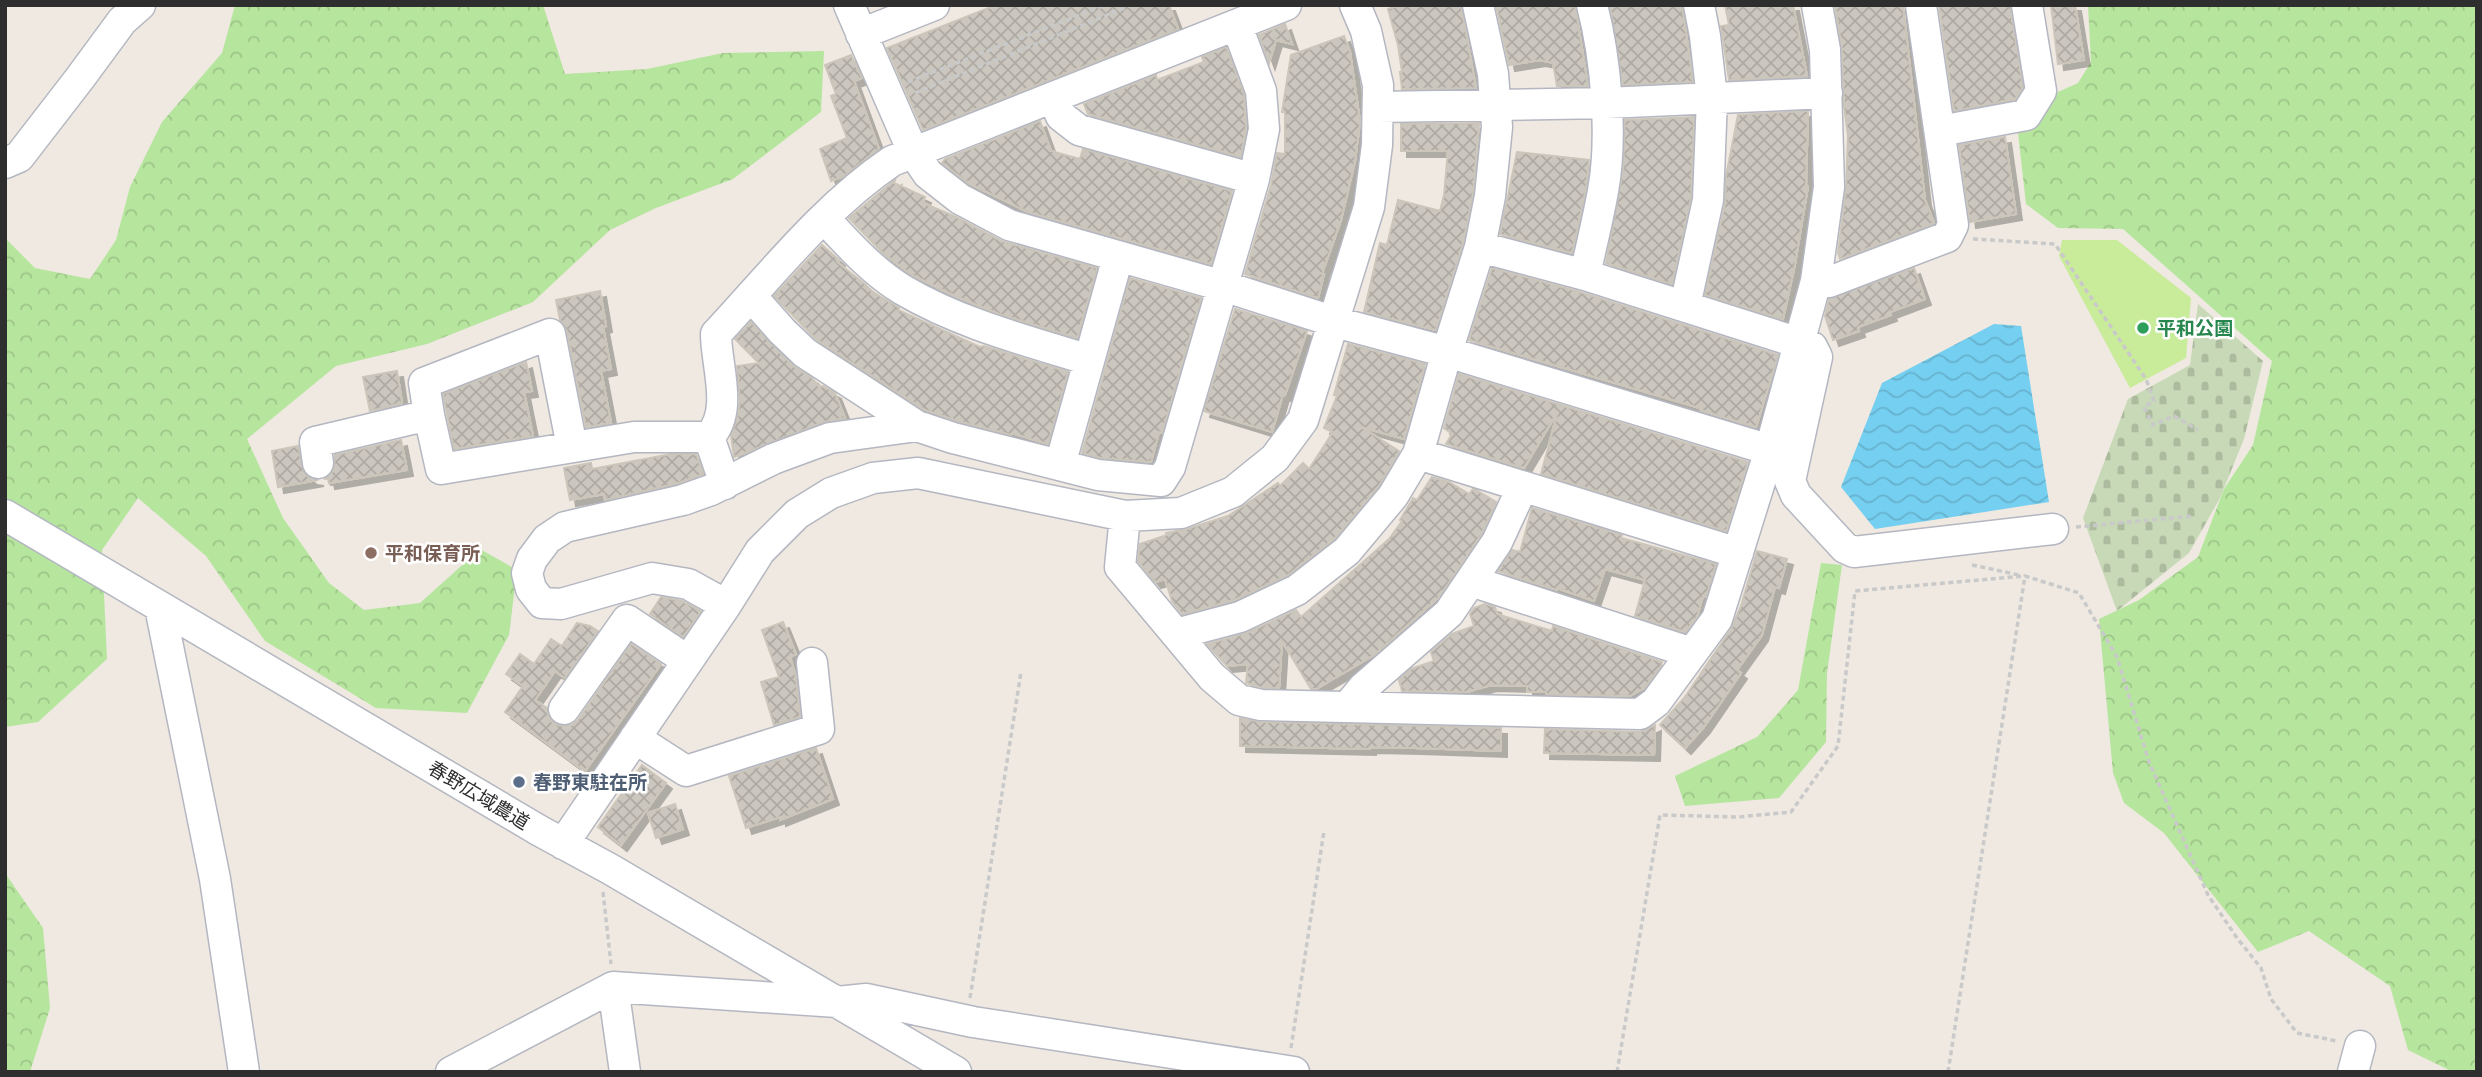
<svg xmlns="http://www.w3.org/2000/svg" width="2482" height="1077" font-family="Rubik,'Noto Sans JP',sans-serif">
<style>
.forest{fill:url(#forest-crowns)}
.cemetery{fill:url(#cemetery-stones)}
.pitch{fill:#c9ec9a}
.water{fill:url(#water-waves)}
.building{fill:url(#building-cross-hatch);stroke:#cbc5ba;stroke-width:2;filter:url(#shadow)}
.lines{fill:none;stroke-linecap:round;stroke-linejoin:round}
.minor-casing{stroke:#b4b7c1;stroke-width:33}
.path{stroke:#c9c9c9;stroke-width:3.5;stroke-dasharray:5 3.5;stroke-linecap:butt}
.minor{stroke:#fff;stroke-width:30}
.leisure-dot{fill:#2e9e5b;stroke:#fff;stroke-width:2.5}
.education-dot{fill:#8d6e63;stroke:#fff;stroke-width:2.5}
.service-dot{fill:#5c6f8a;stroke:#fff;stroke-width:2.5}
.labels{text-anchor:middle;stroke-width:5;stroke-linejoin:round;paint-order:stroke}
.leisure-label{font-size:19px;font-weight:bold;fill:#27864d;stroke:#fff;text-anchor:start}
.education-label{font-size:19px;font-weight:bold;fill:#785e54;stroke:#fff;text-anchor:start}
.service-label{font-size:19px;font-weight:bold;fill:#4e5e75;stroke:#fff;text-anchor:start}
.street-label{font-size:19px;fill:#2e2e2e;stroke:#fff}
</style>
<defs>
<pattern id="forest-crowns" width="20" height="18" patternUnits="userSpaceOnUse" patternTransform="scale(1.75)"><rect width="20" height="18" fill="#b6e59e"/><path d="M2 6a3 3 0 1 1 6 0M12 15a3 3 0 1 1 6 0" fill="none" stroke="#9dc588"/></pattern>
<pattern id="cemetery-stones" width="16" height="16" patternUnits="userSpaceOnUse" patternTransform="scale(1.75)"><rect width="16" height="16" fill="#c8d9b8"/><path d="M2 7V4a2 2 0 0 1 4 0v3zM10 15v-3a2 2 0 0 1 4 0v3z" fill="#acbb9e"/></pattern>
<pattern id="water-waves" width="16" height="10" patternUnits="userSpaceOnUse" patternTransform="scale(1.75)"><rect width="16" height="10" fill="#75cff0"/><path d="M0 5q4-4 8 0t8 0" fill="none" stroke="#66b2ce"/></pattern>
<pattern id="building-cross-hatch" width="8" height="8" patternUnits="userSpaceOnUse" patternTransform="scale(1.75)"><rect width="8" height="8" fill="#cbc7bf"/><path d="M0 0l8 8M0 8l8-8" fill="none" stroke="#afaba4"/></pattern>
<filter id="shadow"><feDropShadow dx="6" dy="6" stdDeviation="0" flood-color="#0004"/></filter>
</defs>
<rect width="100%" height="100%" fill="#efe9e1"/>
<path class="forest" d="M235,5h308l22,69 82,-5 76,-16 101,-2 -3,61 -88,67 -77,29 -46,22 -77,72 -106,42 -91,22 -89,73 36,79 46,65 35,27 56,-7 60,-54 37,21 -8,65 -42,78 -91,-5 -111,-67 -59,-85 -68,-58 -36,52 5,109 -69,63 -33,5v-489l30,30 55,11 26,-39 14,-53 32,-65 60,-69z
M2088,5h389v1067h-24l-45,-22 -18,-64 -81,-55 -51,21 -94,-119 -40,-30 -11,-30 -14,-154 40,-19 59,-43 26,-68 29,-44 19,-84 -149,-132 -65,-1 -32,-24 -8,-71 31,-37 29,-13 13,-21z
M1821,563l21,2 -15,108 -1,69 -47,56 -94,8 -10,-30 82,-39 41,-47z
M5,873l38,55 7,80 -20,64h-25z"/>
<path class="cemetery" d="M2198,304l65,57 -19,78 -24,59 -31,55 -72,58 -34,-93 45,-119 62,-34z"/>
<path class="pitch" d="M2062,240h55l74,58 -5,60 -56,30 -71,-132z"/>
<path class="water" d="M1994,324l27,2 28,176 -174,27 -34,-42 41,-104z"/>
<path class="building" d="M996,5h173l9,24 -255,101 -36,-82z
M1401,5h60l15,83 -74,1 -2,-17h2l-4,-27 -10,-36z
M1496,5h79l13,81h-31l-4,-23 -13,-3 -31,5z
M1610,5h72l11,77 -70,3z
M1725,5h68l14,71 -78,4 -8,-54 8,-1z
M1835,5h68l22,195 9,23 -94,36 -2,-6 8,-64 2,-53 -4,-30 -2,-57z
M1939,5h71l13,82 -8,12 -61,12z
M2051,5h24l9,55 -26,4z
M1285,24l7,20 -16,-4 -7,23 -10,-28z
M1344,36l6,16 10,70 -5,39 -14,59 -19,54h2l-6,24 -73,-24 26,-89 6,-32 8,1v-42h-3l9,-57z
M1226,47l18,48 2,33 -5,29 -153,-43 -4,-10 72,-29 1,5 47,-18 -2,-5z
M851,55l11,23 -8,3 25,68 -35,27 -13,5 -11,-32 27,-11 -16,-42 5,-2 -11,-29z
M1808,111l-2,74 2,1 -13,78 -12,55 -78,-24 20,-91 1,-28 12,-61z
M1694,117l-3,81 -19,86 -66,-21 17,-91 2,-52z
M1040,121l11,30 29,8 3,-10 149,42 -21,73 -183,-52 -58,-28 -28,-21 3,-4z
M1479,123l-6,70 -10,50 -27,87 -72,-18 16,-69 7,2 11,-45 42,11 4,-16 4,-44h-47v-27z
M2005,137l11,77 -46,8 -11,-77z
M1517,152l72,8 -3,28 -14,65 -72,-19z
M895,180l-1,3 31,14 -2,6 33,14 45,24 96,27 -20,70 -78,-24 -44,-18 -43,-21 -29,-22 -34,-35z
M822,245l17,15 -2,2 29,23 -1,2 34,21 -1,2 82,37 4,-1 84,26 -20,72 -36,-11 -1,2 -53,-14 -33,-11 -109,-71 -42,-43z
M1492,268l88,24 198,63 -22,72 -56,-17v-2l-231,-68z
M1914,268l11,31 -35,13 1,3 -33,12 1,4 -26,9 -8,-24 4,-17z
M1130,278l71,20 -39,135 -3,-1 -8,30 -50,-4 -19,-5z
M600,291l6,35 -3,1 8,42 -10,2 10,52 -25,4 -19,-96 -7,-11 -4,-20z
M1235,309l72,22 -22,64 -2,-1 -11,38 -68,-21z
M751,322l42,44 19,12 7,9 4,-1 12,7 10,25 -21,4 -90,35 -3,-22 6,-15 3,-19 -3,-35 22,-3 -24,-24z
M1348,344l77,20 -21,75 -43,-12 38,24 -20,35 -44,52 -47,37 -54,25 -52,14 -10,-13 -7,-22 -10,3 -17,-21 2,-17 27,-9 -1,-2 21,-4 41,-13 50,-33 2,3 23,-23 6,6 24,-37 -9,-4 13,-32 -3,-1z
M526,362l6,29 -8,1 9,44 -79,13 -11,-55z
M397,371l5,32 -32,8 -7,-34z
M1459,374l289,88 -22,69 -185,-57 17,-63 -34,57 -78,-24 6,-10 -8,-6z
M401,440l6,30 -78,13 -1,-5 -4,1 10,-9 1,-15z
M298,446l6,27 7,6 7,1 -40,7 -6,-36z
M671,454h25l7,20 -25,9 -73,17 -1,-6 -34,6 -6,-32 27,-5 1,6z
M1432,477l17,5 20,12 4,-5 3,1 20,12 -14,31 -42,63 -66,59 -58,34h-5l-29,-48 -3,47h-16l-17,-5 2,-19 -21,2 -20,-22 40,-11 49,-23 5,7 88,-78 13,-18 -2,-1 13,-22 4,2z
M1532,508l90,27 -1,3 95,26 -10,33 -3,-1 -6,21 -12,15 -50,-16 10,-36 -40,-11 -11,32 -37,-13v2l-59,-19 14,-21 8,2z
M1757,551l30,8 -8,29 -4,-1 -13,48 -25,35 4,3 -37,54 -19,21 -25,-23 25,-28 46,-68 10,-23z
M661,597l21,4 19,10 -18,26 -33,-23z
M1485,604l10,3 2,7 55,17 1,-5 109,36 -1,4 -17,22 -14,8 -84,-2v-2h-19v-6l-36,-1 -24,7 -65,-1 -3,-11 12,-11 23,-8 -3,-9 21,-18 22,-8 -4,-12 4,-6z
M783,622l13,32 -6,3 6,20 4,40 -26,8 -13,-43 18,-5 -17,-47z
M577,623l13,3 8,5 -33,47 -10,-7 -20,29 12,8 1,9 6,7 9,2 9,-1 6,-5 53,-76 30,20 -76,107 -80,-59 18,-26 -17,-12 14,-20 14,10 17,-25 11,7z
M1240,718l21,4 240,6v23l-86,-3 -45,-1v2l-130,-3z
M1655,725l-1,30 -110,-2 1,-24 95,3z
M816,748l17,51 -53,21v-3l-34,11 -17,-52z
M642,765l24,18 -45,62 -23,-18z
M675,804l8,25 -27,9 -8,-25z"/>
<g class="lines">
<g class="minor-casing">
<path id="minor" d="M849,5l64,147 15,22 32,25 49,26 214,61 112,36 112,30 323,98
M861,34l73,-29
M1053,97l8,19 18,14 175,49
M1378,107l228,-4 221,-10
M1940,131l86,-16 15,-24 -14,-86
M5,163l14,-6 61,-79 42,-57 18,-16
M824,218c24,26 49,54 79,72 58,34 122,50 186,70
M1480,247l105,28 227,72 5,10 -27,124 6,14 49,53 9,4 199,-23
M1585,275c6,-28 13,-56 18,-84 10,-55 3,-132 -11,-186
M1816,281l13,1 118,-45 6,-12 -32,-220
M751,296l31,35 23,22 112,73 36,12 145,37 63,6 9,-14 84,-288 10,-50 -3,-38 -24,-65
M1685,306l23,-106 4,-102 -7,-62 -6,-31
M429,415l12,54 193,-32h75l16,47
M709,437c25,-26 7,-71 7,-103 56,-60 108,-127 176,-173l394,-156
M1418,454l320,99
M318,463l-3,-21 114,-27 -5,-32 126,-49 22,113
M1060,465l58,-208
M5,515l535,316 70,38 346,203
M1125,516l-5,51 92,110 27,23 22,5 379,9 16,-12 61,-83 53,-169 46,-169 13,-94 -4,-137 -8,-45
M1471,581l221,72
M726,605l-38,-21 -36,-6 -91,26 -19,-1 -11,-14 -4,-16 5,-14 15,-20 18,-12 118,-27 28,-10 62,-31 57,-21 87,-12
M160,607l55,272 29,193
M1176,634l64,-17 57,-27 50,-39 46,-55 25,-42 29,-102 33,-105 10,-51 7,-69 -4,-53 -15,-69
M1348,706l15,-18 86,-75 48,-71 25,-54
M564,709l63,-89 61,41
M635,738l51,33 133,-42 -7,-66
M563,844l163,-239 34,-54 37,-37 34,-21 42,-15 45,-5 207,43 56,-3 52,-21 42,-34 28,-38 66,-213 8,-62 1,-60 -12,-54 -11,-26
M613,987l12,85
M451,1072l162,-85 224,15 29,-3 107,23 321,50
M2353,1072l7,-26"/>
</g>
<path class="path" d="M908,82l197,-77
M915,93l217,-88
M1973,239l82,5 91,135 8,22 -10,6 9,18 21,-9 24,14
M2076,527l117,-11
M1972,565l47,10
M603,892l8,72
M970,998l51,-326
M1291,1048l33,-217
M1617,1072l43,-257 78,2 53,-5 47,-66 17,-155 170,-15
M1948,1072l77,-496 54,17 38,64 32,105 59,133 29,43 24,30 10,31 26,34 40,8"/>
<use href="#minor" class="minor"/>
</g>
<circle class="leisure-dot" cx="2143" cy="328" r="7"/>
<circle class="education-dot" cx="371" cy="553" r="7"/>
<circle class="service-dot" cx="519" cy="782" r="7"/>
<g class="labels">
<g class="leisure-label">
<text x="2157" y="335">平和公園</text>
</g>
<g class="education-label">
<text x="385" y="560">平和保育所</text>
</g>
<g class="service-label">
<text x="533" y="789">春野東駐在所</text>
</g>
<g class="street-label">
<text transform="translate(479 795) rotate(31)" y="7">春野広域農道</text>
</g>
</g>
<rect width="2482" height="1077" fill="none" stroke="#2e2e2e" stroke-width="14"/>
</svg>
